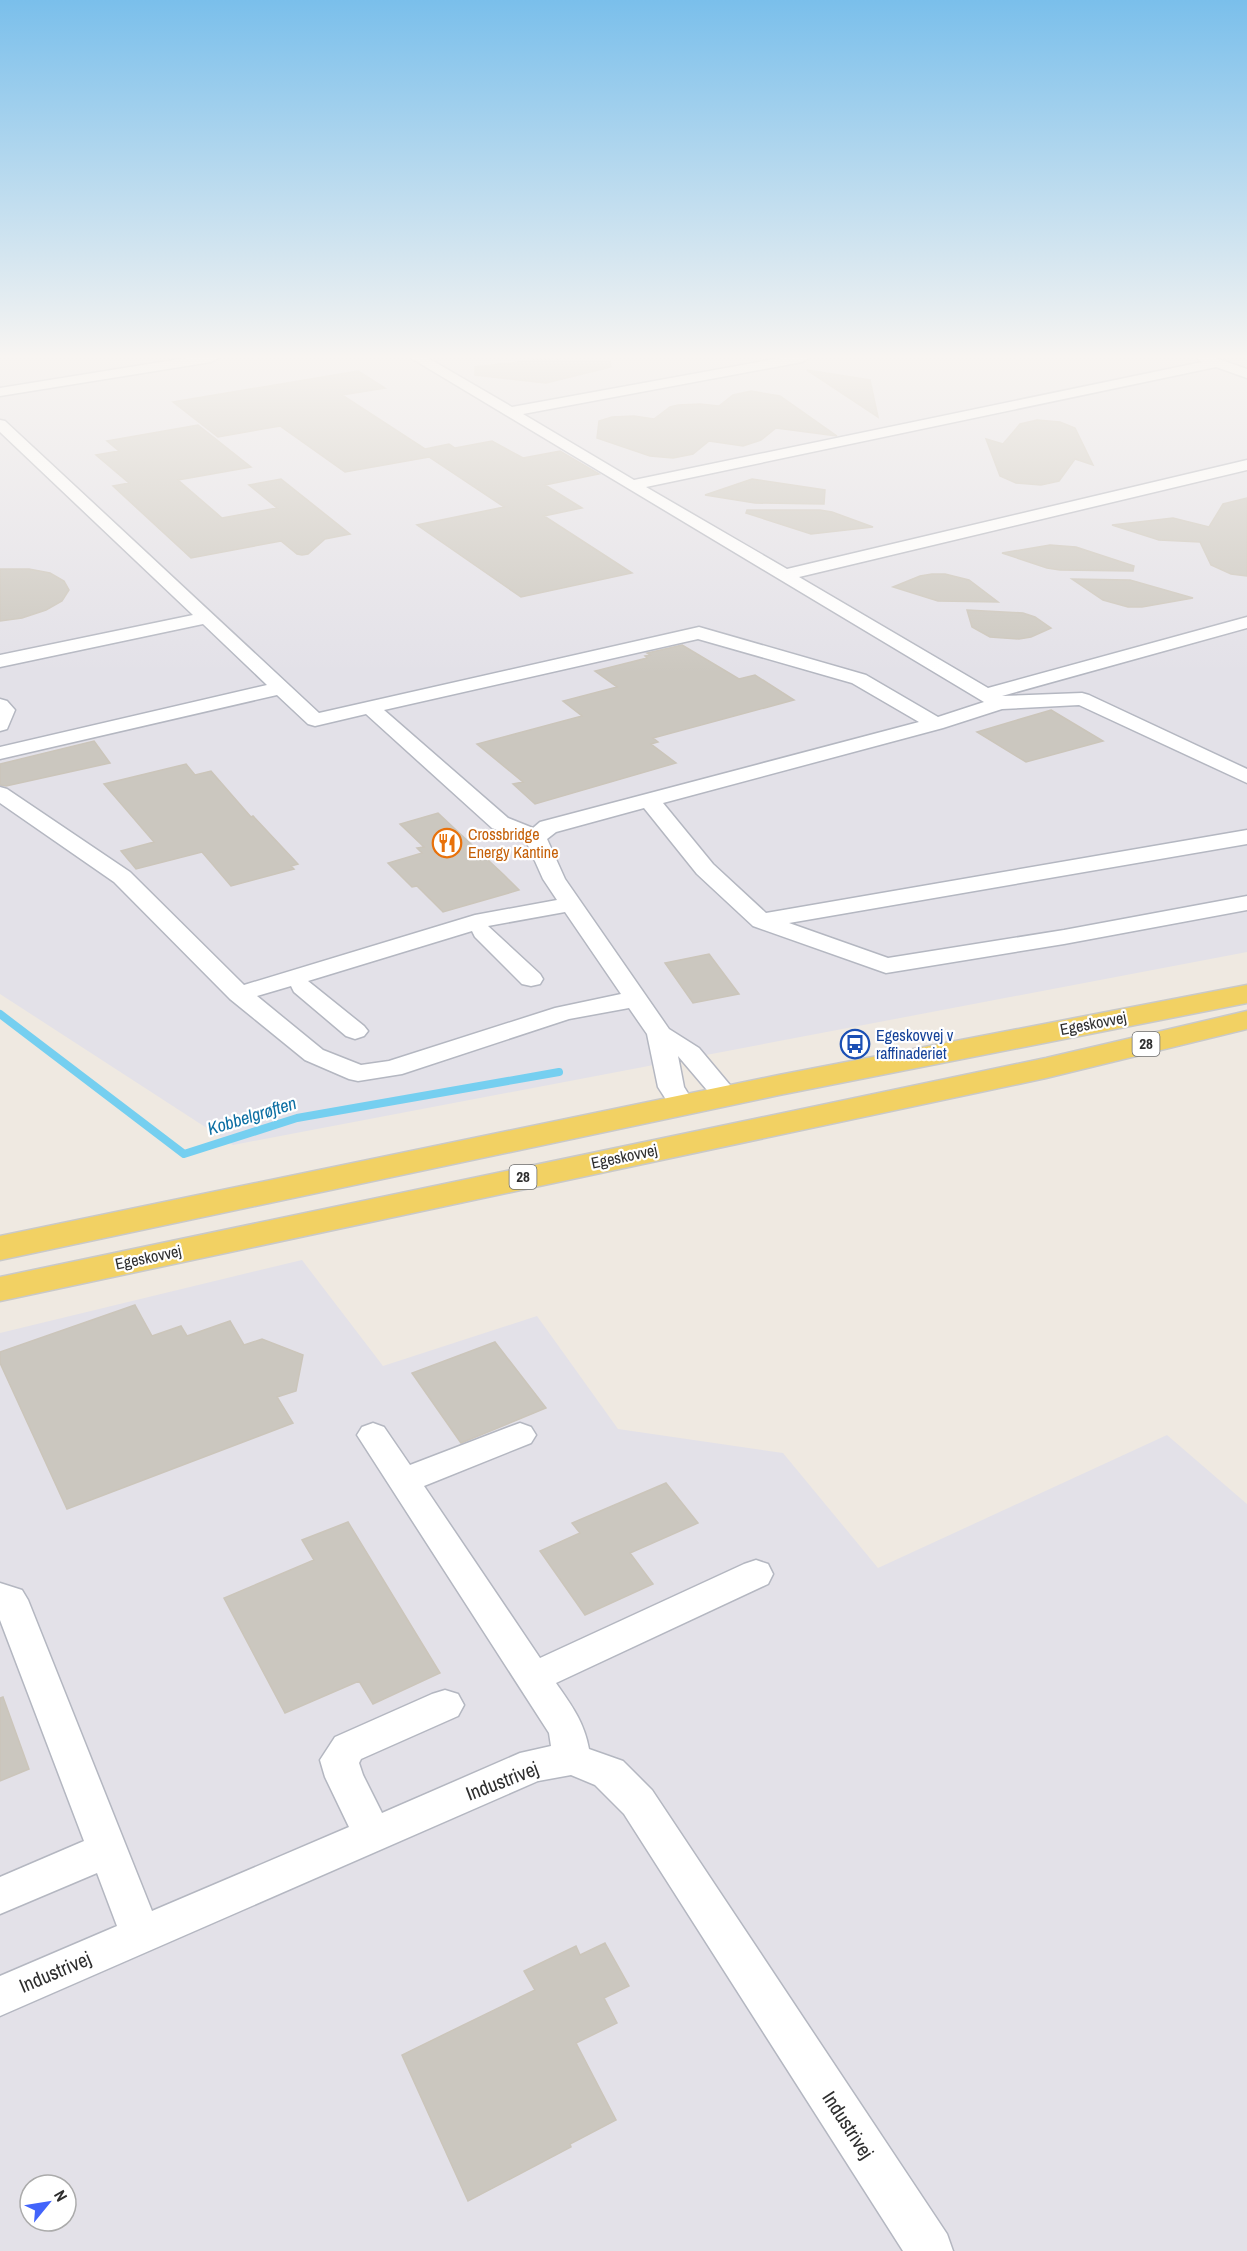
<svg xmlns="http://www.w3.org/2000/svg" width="1247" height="2251" font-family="'Archivo Narrow',sans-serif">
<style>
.industrial{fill:#e3e1e8;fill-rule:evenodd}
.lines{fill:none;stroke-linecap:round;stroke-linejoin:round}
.stream{stroke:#75cff0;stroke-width:8}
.building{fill:#cbc7bf;stroke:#cbc5ba;stroke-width:1.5}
.minor-casing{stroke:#b4b7c1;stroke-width:3}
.major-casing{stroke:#c9c9c9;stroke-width:3}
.minor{fill:#fff;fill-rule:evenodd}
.major{fill:#f2d163;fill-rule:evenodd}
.labels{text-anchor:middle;stroke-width:4.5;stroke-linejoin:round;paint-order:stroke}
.shield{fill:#fff;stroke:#6d6d6d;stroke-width:1.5}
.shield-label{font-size:15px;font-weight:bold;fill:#2e2e2e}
.food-label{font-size:16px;fill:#c56008;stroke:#fff;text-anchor:start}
.street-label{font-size:16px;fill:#2e2e2e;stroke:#fff}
.transit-label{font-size:16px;fill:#164399;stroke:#fff;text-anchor:start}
.water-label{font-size:18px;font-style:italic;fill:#0d6fa3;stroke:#fff}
.near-street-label{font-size:20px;fill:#2e2e2e;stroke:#fff}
</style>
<rect width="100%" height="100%" fill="#efe9e1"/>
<path class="industrial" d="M0,358h1247v594l-1014,193 -233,-151z
M302,1260l81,106 154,-50 81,113 165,24 95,115 289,-133 80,69v747h-1247v-918zM30,2185h36v36h-36z"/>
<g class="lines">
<path class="stream" d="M0,1014l184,140 113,-36 262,-46"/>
</g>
<path class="building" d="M535,360l75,1 1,6 -65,16 -71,-8v-8z
M807,370l63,10 8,37z
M358,371l27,17 -43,7 83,54 24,-5 6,4 37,-7 31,17 37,-7 39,23 -54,11 37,23 -38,8 88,57 -111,24 -104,-72 87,-18 -75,-50 -84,15 -65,-46 -62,11 -45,-35z
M751,391l29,5 57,40 -61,-8 -15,12 -18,6 -34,-5 -16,13 -20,4 -23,-2 -53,-18 2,-17 13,-4 22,-1 20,3 16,-12 8,-2 22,-1 19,2 14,-11z
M1037,420l23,2 15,6 18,37 -18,-6 -16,22 -18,4 -25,-2 -16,-7 -14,-37 17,5 17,-20z
M198,425l53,42 -73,13 44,38 55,-10 -28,-23 32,-6 69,55 -25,5 -17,15 -6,1 -5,-1 -16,-13 -90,17 -78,-72 16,-3 -33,-28 23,-4 -12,-10z
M752,479l73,11 -1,14 -69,-1 -50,-8z
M1247,498v78l-16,-2 -20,-9 -11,-23 -41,-2 -47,-15 61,-7 36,9 14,-23z
M747,510h73l12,2 41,15 -62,7 -65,-21z
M1050,545l26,2 58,19 -1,5 -73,-1 -13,-2 -45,-15z
M0,569h29l21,4 14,8 5,9 -7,11 -16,9 -24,8 -22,3z
M932,574h13l24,6 29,22 -60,-1 -45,-14 27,-11z
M1072,579l58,1 63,18 -51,9h-14l-25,-7z
M967,610l56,3 12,4 16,11 -20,9 -12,2 -29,-2 -18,-10z
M682,645l57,34 16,-4 39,25 -141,38 5,4 -7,2 25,19 -141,41 -22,-20 10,-2 -46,-38 105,-28 -19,-15 54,-14 -22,-16 52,-13 -2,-2 5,-1 -3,-2z
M1051,710l52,31 -77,21 -49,-30z
M94,741l16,22 -104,23 -6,-1v-21z
M186,764l9,11 16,-4 40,46 2,-1 45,48 -7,2 3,3 -63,17 -29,-34 -66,17 -15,-18 33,-9 -50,-58z
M438,813l66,62 15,15 -76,22 -26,-26 -5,1 -24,-24 34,-10 -5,-5 7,-1 -24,-23z
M709,954l30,40 -46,9 -28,-40z
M135,1305l17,31 29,-10 6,10 43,-15 14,24 18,-6 41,16 -7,36 -19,6 16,26 -226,86 -67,-146v-11z
M495,1342l51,66 -85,35 -49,-70z
M666,1483l32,40 -68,30 23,31 -68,31 -45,-64 40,-18 -8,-10z
M348,1522l92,151 -67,31 -14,-23 -74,32 -61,-115 90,-38 -12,-20z
M3,1697l26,72 -29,12v-83z
M605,1943l24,43 -25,12 13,25 -41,20 40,77 -46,24 1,3 -103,54 -66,-146 133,-65 -11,-19 52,-25 4,9z"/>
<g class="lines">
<g class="minor-casing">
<path id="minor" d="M186,358h32l-7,4 -211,34v-8z
M411,358h17l84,49 268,-49h29l-7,4 -279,52 111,66 568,-118 -5,-4h19l31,11v9l-31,-11 -570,120 141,82 460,-109v10l-448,107 189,111 259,-71v11l-245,68 80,-3 7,2 158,74v14l-168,-78 -77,4 -59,19 -280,75 50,61 53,49 481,-83v14l-458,79 99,35 176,-28 183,-34v14l-183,34 -178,29 -133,-47 -56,-52 -53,-66 -88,24 -9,7 18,40 104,150 30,19 41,49 -4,6 -9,2 -9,-2 -40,-47 6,31 12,19 -4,6 -9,2 -9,-2 -16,-25 -11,-53 -18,-26 -60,11 -167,55 -44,7 -9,-2 -44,-19 -75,-61 -116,-117 -114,-79v-16l7,2 123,83 114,113 231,-70 82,-15 -14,-21 -17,-38 -34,-13 -126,-114 -51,12 -7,-2 -31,-29 -277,64v-12l267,-62 -64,-61 -203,43v-12l193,-40 -193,-183v-12l5,1 314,292 380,-86 167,48 72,42 46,-15zM698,639l154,44 67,39 -379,100 -7,6 -25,-10 -124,-108zM565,912l56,82 -66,14 -166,53 -28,4 -38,-15 -66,-54 34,-10 3,6 52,44 9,3 9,-3 4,-5 -4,-5 -56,-45 164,-50 3,6 47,47 9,2 9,-2 3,-5 -3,-5 -52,-48z
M0,699l7,2 8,9 -8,19 -7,2z
M373,1423l11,4 26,38 99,-38 11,-4 11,4 5,8 -5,8 -107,43 116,172 204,-94 12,-4 12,4 5,10 -5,10 -212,99c16,23 28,39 33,66l34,12 29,29 295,444 6,17h-50l-279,-437 -29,-29 -24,-10 -33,6 -538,235v-40l117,-50 -20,-53 -97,41v-37l84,-36 -84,-221v-37l22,7 6,10 124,311 197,-84 -24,-50 -5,-17 15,-23 97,-43 13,-4 13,4 6,11 -6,11 -97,43 -2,4 4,12 19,38 138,-60 31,-7 -2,-13 -192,-298 5,-8z"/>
</g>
<g class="major-casing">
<path id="major" d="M1247,985v18l-468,92 -779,165v-24l779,-161z
M1247,1011v18l-201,49 -1046,223v-24l1046,-219z"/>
</g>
<use href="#minor" class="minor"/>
<use href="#major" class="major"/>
</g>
<linearGradient id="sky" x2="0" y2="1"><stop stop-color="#7abfeb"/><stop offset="0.53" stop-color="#f8f5f2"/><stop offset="1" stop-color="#f8f5f2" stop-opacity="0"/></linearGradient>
<rect width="1247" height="673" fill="url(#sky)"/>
<defs>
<g id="restaurant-ring" transform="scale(1.5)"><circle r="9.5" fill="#fff" stroke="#e8710a" stroke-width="1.5"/><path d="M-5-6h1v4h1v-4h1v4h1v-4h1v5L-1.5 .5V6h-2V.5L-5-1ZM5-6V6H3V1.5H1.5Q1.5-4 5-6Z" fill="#e8710a"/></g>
<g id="bus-ring" transform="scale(1.5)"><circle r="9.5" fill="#fff" stroke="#1a4fb4" stroke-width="1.5"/><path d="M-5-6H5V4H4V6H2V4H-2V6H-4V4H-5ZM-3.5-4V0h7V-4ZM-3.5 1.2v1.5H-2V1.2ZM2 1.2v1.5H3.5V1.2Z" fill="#1a4fb4"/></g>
</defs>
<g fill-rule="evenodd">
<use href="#restaurant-ring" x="447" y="843"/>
<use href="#bus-ring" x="855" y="1044"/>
</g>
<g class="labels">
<g class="shield">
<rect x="1132.5" y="1032" width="27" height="24" rx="4.5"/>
<rect x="509.5" y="1165" width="27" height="24" rx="4.5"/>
</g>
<g class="shield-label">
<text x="1146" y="1049">28</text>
<text x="523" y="1182">28</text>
</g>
<g class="food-label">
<text x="468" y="840">Crossbridge<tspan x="468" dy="18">Energy Kantine</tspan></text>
</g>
<g class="street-label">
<text transform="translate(1093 1023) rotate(-11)" y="6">Egeskovvej</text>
<text transform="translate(624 1156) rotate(-12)" y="6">Egeskovvej</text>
<text transform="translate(148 1257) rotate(-12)" y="6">Egeskovvej</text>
</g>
<g class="transit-label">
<text x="876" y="1041">Egeskovvej v<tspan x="876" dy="18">raffinaderiet</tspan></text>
</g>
<g class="water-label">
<text transform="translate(252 1116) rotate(-17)" y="6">Kobbelgrøften</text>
</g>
<g class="near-street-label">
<text transform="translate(502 1781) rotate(-21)" y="7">Industrivej</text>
<text transform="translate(55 1972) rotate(-23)" y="7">Industrivej</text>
<text transform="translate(848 2125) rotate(57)" y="7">Industrivej</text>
</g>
</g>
<g transform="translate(48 2203) rotate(60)"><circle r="28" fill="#ffffff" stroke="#ababab" stroke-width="1.5"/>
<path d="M0-4.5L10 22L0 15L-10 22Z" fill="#4264fb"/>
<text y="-9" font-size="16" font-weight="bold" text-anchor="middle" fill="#2e2e2e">N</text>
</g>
</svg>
